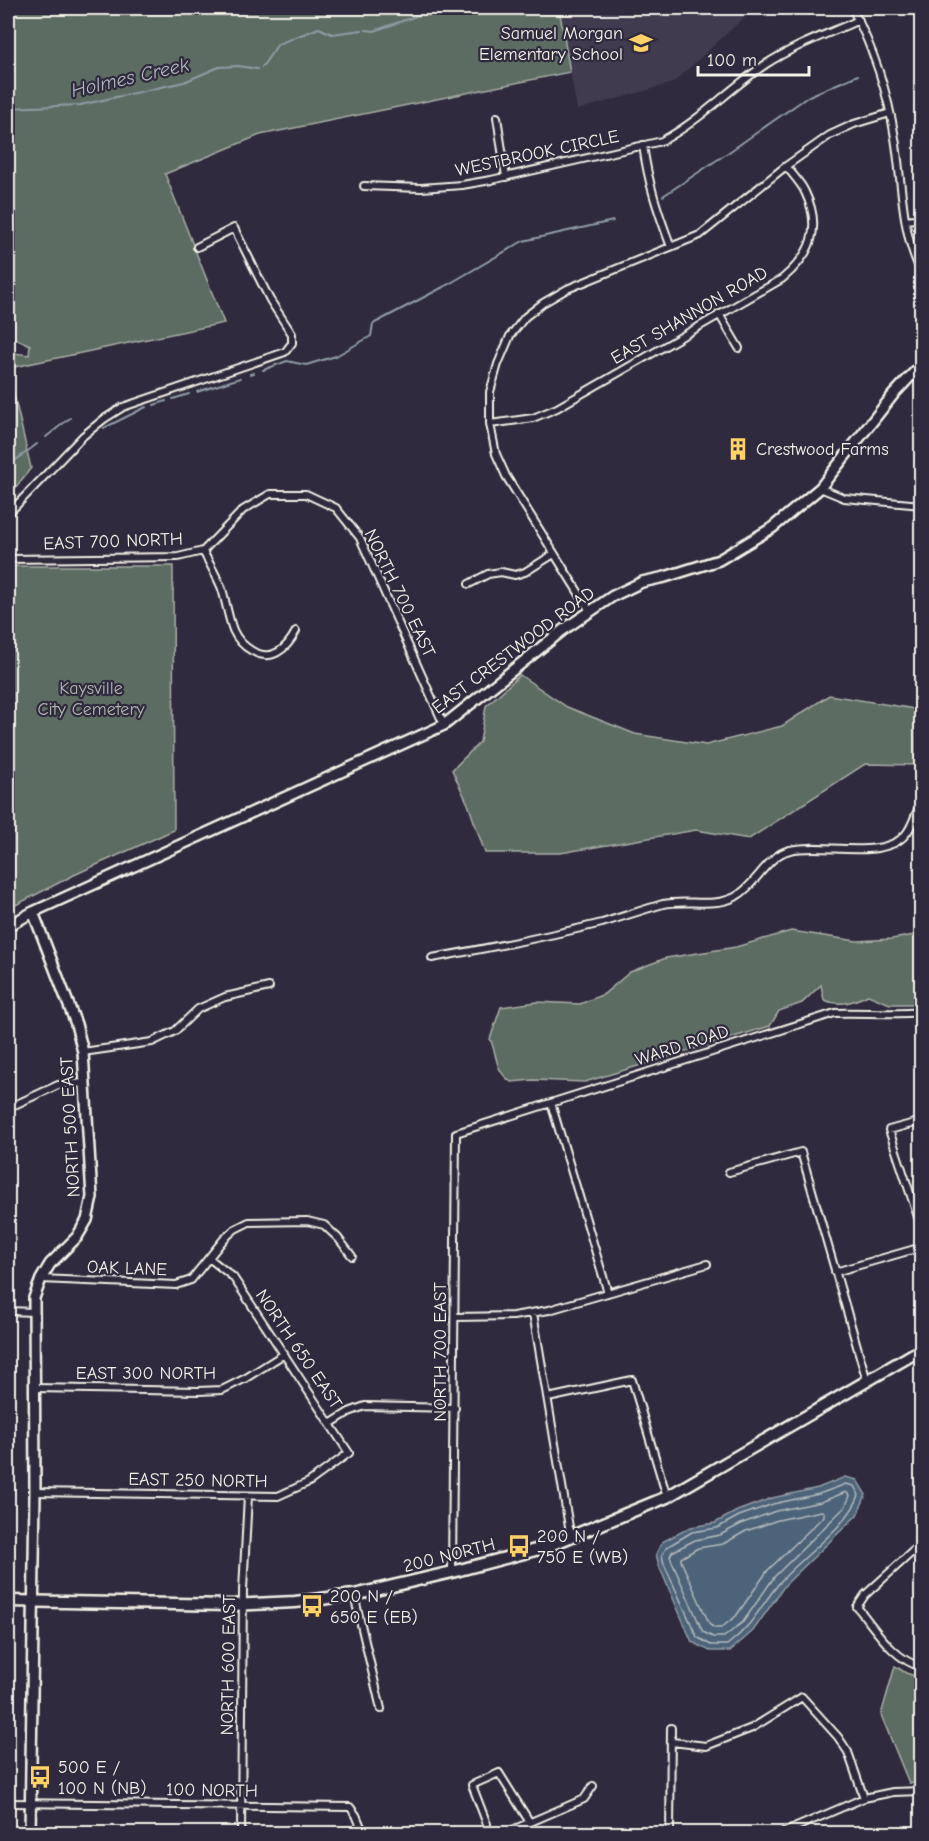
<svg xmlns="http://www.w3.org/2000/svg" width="929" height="1841" font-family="'Comic Neue',sans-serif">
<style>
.built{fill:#413b50}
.green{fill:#5d6c63;stroke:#a8aea6;stroke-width:1.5}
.water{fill:#4e6479;stroke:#909ca5;stroke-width:1.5}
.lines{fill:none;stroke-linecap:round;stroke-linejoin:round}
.shore{stroke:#b2b9bc;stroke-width:1.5}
.stream{stroke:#909ca5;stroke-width:2}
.street-casing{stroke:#f4f1e8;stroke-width:10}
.secondary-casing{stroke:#f4f1e8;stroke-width:14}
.primary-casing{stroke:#f4f1e8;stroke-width:15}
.street{stroke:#2f2a3d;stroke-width:6}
.secondary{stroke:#2f2a3d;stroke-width:9}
.primary{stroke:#2f2a3d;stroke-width:10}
.labels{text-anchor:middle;stroke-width:4.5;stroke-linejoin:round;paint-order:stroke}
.poi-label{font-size:18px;fill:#f4f1e8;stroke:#2f2a3d;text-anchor:start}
.street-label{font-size:18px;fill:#f4f1e8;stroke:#2f2a3d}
.park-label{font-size:18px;fill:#b0b5ac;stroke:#2f2a3d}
.water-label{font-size:20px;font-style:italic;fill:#b2b9bc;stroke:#2f2a3d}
</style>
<rect width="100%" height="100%" fill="#2f2a3d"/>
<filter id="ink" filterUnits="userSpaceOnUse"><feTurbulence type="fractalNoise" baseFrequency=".0167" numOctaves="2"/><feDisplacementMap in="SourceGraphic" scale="12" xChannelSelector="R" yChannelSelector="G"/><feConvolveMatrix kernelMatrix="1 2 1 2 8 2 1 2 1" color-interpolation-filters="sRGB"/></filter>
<g filter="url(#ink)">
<path class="built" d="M559,8h207l-19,7 -74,68 -96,27z"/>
<path class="green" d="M8,8h551l11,64 -310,63 -95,39 59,149 -210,44v-14l15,2 1,-10 -18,-8 -4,1z
M8,384l5,6 18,78 -23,29z
M8,566h165l1,264 -100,45 -66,34z
M520,675l47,32 68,27 71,11 76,-19 47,-31 80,13 12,3v54l-56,-1 -116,75 -53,-9 -136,23h-75l-17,-49 -16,-34 28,-28 6,-36z
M791,931l66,10 35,-2 29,-5v70h-31l-22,-9c-15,7 -28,12 -44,5l-3,-15 -19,18 -23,8 -9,15 -185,56 -52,-2 -22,2c-17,-12 -13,-26 -21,-43l11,-32 36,-5 43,2 24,-10 26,-22 36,-14 70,-11z
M895,1666l11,7 15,5v105h-12l-28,-68z"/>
<path class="water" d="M845,1477l12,3 9,15 -9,20 -72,70 -32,46 -23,20h-20l-18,-9 -33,-76 -3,-12 6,-12 29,-15 24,-4 22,-12 35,-13 46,-10z"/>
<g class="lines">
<path class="shore" d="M846,1484l8,2 5,9c-9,29 -57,62 -78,86 -20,23 -27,44 -54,64h-16l-14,-8 -33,-73 -2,-9 5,-8 25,-15 25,-4 22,-12 34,-12 46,-10z
M846,1492l4,4 -5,11 -70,69 -32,46 -19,15h-11l-10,-5 -31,-70 -2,-6 2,-4 23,-12 25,-5 23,-12 33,-12 45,-9z
M821,1511l3,1v4l-56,54 -32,46 -15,12h-6l-5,-3 -29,-64v-3l17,-10 25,-4 23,-13 32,-11z"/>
<path class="stream" d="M366,30l8,1 65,-23
M262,67l16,-23 41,-16 13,6 30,-4
M8,108l72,-3 104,-23 35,-15 19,-1 19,3
M663,196l66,-44 80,-56 49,-21
M263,370l24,-9 19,4 30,-9 35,-20 2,-12 76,-40 74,-43 90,-20
M250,374l4,-1
M197,392l43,-14
M173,399l16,-5
M154,405l12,-4
M104,428l42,-21
M46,437l24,-19
M8,466l29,-22"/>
<g class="street-casing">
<path id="street" d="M852,8c21,40 36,85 43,130 7,41 6,98 27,135
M497,117l9,60
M643,145c5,38 15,67 28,102
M364,186l57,2 41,-3 29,-5 171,-39c39,-21 68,-53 104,-77 29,-19 62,-30 93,-44
M906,220l16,-2
M719,314l20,34
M490,424l43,-6 24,-10 225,-129c28,-23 41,-50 23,-87 -4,-9 -13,-18 -19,-26
M820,488l24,10 78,7
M8,514l75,-78 21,-17 19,-12 162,-55 7,-9v-9l-22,-34 -36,-72 -37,19
M203,551c6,12 14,25 19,38 4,13 6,28 11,41 7,16 28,32 45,22 9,-5 14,-13 18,-21
M8,559l170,-2 25,-6 40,-41 27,-16h36l30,14 24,30 84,187
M469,584l19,-10 13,-2 14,3 10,-3 29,-18
M590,611l-84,-135 -10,-22 -6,-30v-32l8,-28 12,-28 15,-19 18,-14 24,-14 133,-54 86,-69 44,-31 24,-11 36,-11
M432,958c57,-10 113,-21 170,-35 20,-6 40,-13 61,-19 23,-5 50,4 72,-7 21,-11 32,-42 55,-47 31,-8 92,11 115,-15 8,-8 10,-23 17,-33
M83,1052l69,-10 23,-11 23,-22 27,-12 44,-10
M551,1103l57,190
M8,1108l50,-23 28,-2
M922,1121l-33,9 33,99
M729,1172l72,-20 66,229
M835,1272l87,-25
M41,1279l135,6 15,-5 33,-41 11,-10 14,-7 58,-1 17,4 14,13 14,18
M8,1311l26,1
M533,1313l36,214 3,10
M455,1317l58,-1 36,-6 158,-46
M35,1388l163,3 24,-1 24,-12 38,-24
M548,1398l84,-18 35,117
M330,1424l19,-12 16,-6 90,2
M35,1492l243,4 31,-14 40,-29 -116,-176 -24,-19
M922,1543l-57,52 -8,12c18,21 36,53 65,60
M452,1572l4,-439 379,-120c29,-1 58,2 87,-1
M354,1595l27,114
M672,1742l34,4 46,-18 50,-31 36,40 10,15 16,46
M8,1803l342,4 6,8 8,19
M487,1824l-15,-39 27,-12 30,48
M241,1834l2,-244 5,-94
M503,1834l81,-35 9,-13
M670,1834l1,-106
M780,1834l84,-36 29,-6 29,-1"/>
</g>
<g class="secondary-casing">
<path id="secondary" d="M8,926l25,-14 411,-187 119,-95 50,-34 29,-14 23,-5 54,-17 53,-32 48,-40 73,-93 29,-31
M30,1834l5,-342 -1,-194 7,-19 9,-15 27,-27 10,-17 5,-23 -9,-145 -7,-28 -43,-112"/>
</g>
<g class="primary-casing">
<path id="primary" d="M8,1601l223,4 64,-3 59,-7 98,-23 91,-24 124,-51 255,-148"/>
</g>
<use href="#street" class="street"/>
<use href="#secondary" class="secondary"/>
<use href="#primary" class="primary"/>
</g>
</g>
<defs>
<g id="school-bare" transform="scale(1.8)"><path d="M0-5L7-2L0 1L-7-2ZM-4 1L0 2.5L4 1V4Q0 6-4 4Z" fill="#ffd166" stroke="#2f2a3d" stroke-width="2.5" paint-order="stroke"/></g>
<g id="building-bare" transform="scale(1.8)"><path d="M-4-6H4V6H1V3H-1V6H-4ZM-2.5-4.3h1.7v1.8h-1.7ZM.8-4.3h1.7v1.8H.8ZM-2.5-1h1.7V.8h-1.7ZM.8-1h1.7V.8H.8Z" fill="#ffd166" stroke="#2f2a3d" stroke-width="2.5" paint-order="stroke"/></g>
<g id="bus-bare" transform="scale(1.8)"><path d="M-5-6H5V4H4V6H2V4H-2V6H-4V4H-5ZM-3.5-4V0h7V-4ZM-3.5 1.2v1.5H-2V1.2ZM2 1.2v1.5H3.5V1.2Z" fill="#ffd166" stroke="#2f2a3d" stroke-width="2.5" paint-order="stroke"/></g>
</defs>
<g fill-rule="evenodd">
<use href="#school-bare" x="641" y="43"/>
<use href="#building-bare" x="738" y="449"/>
<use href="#bus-bare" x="519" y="1546"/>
<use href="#bus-bare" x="312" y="1606"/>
<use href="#bus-bare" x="40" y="1777"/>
</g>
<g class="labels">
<g class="poi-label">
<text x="623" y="39" text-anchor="end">Samuel Morgan<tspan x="623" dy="21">Elementary School</tspan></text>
<text x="756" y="455">Crestwood Farms</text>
<text x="537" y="1542">200 N /<tspan x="537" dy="21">750 E (WB)</tspan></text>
<text x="330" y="1602">200 N /<tspan x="330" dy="21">650 E (EB)</tspan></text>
<text x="58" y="1773">500 E /<tspan x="58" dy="21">100 N (NB)</tspan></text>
</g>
<g class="street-label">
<text transform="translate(537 153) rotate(-12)" y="6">WESTBROOK CIRCLE</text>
<text transform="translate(689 315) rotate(-30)" y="6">EAST SHANNON ROAD</text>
<text transform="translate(113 541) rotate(-2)" y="6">EAST 700 NORTH</text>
<text transform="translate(400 593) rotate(64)" y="6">NORTH 700 EAST</text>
<text transform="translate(513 650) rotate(-37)" y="6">EAST CRESTWOOD ROAD</text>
<text transform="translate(682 1045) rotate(-18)" y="6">WARD ROAD</text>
<text transform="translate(70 1127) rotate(-93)" y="6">NORTH 500 EAST</text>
<text transform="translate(127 1268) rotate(2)" y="6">OAK LANE</text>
<text transform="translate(299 1349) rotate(56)" y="6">NORTH 650 EAST</text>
<text transform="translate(440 1352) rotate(-90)" y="6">NORTH 700 EAST</text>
<text x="146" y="1379">EAST 300 NORTH</text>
<text transform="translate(198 1480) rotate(1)" y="6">EAST 250 NORTH</text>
<text transform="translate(449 1555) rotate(-14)" y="6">200 NORTH</text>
<text transform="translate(228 1665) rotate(-89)" y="6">NORTH 600 EAST</text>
<text transform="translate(212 1790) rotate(1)" y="6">100 NORTH</text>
</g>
<g class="park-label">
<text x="91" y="694">Kaysville<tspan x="91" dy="21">City Cemetery</tspan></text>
</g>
<g class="water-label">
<text transform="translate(130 77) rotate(-13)" y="7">Holmes Creek</text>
</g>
</g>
<rect width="929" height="1841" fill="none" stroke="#2f2a3d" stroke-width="30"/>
<rect x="15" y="15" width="899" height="1811" fill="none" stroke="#f4f1e8" stroke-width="2" filter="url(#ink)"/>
<path d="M698 66v9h111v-9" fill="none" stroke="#f4f1e8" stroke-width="3"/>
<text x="707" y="66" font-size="18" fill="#f4f1e8" stroke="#2f2a3d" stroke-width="4.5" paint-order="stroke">100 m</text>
</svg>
